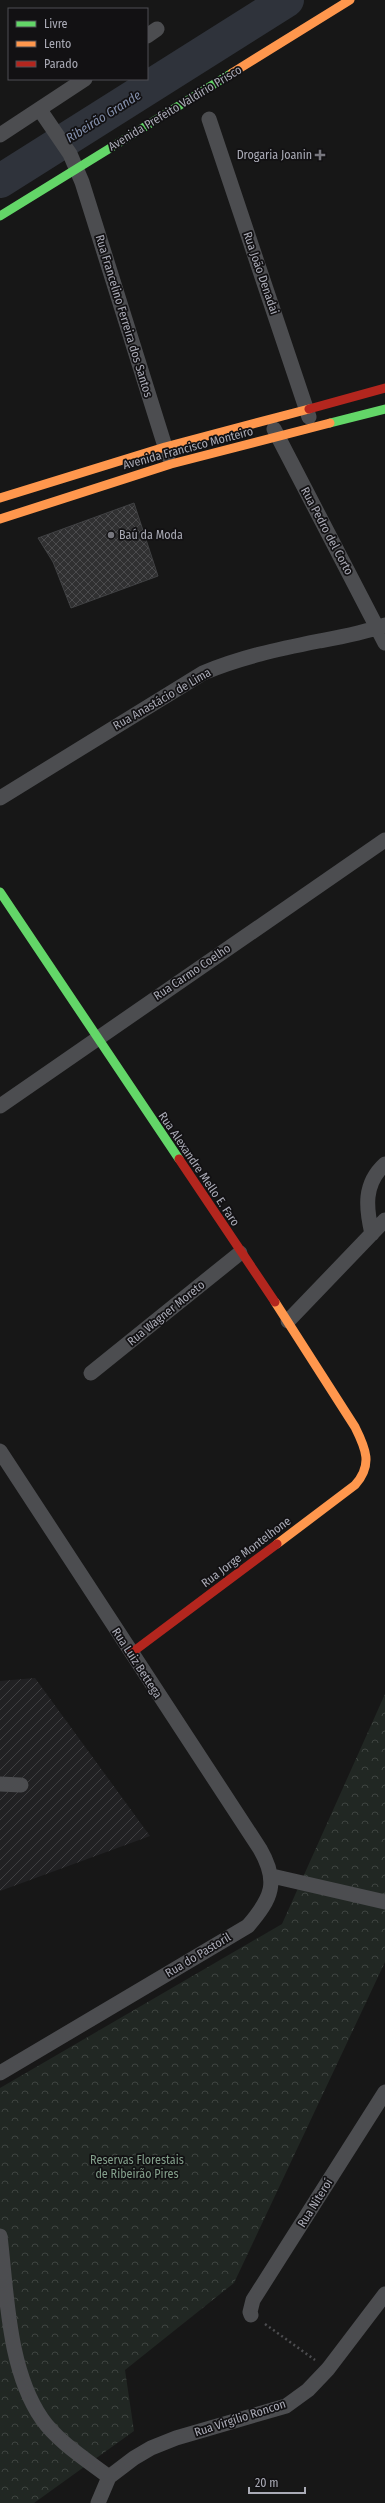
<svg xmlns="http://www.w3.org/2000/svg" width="385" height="2503" font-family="'Fira Sans Condensed',sans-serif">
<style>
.industrial{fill:url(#industrial-furrows)}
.forest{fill:url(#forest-crowns)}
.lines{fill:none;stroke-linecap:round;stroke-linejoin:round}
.river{stroke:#2f333b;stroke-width:34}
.building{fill:url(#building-cross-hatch);stroke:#404143}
.path{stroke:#4d4d50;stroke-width:2.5;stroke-dasharray:2 3;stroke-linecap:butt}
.street{stroke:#4c4d50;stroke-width:15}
.fast{stroke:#63d668;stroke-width:9}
.slow{stroke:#ff974d;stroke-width:9}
.jam{stroke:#b3261e;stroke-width:9}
.poi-dot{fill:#77777e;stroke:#121113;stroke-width:1.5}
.labels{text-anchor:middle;stroke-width:3.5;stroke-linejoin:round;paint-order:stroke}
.street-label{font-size:12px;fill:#aaabb6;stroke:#121113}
.poi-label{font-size:12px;fill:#aaabb6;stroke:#121113;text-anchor:end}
.park-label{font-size:12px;fill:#839f8b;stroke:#121113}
.water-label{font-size:13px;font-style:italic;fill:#8591ad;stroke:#121113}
</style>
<defs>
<pattern id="industrial-furrows" width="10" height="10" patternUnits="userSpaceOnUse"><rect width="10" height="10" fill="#212123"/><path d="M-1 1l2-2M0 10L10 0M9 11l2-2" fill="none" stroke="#3f3f41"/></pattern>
<pattern id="forest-crowns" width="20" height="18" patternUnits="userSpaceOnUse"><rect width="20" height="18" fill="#212723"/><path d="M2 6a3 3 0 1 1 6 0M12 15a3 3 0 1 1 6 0" fill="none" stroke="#3f4441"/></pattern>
<pattern id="building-cross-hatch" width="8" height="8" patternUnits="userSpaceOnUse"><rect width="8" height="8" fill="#303031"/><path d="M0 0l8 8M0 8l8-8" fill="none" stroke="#4b4b4d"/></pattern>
</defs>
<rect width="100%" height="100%" fill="#171717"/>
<path class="industrial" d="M35,1678l115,158 -150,55v-210z"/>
<path class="forest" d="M385,1694v268l-151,321 -109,87 9,61 -100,72h-34v-415l282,-164z"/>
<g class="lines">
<path class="river" d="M0,181l287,-181"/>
</g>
<path class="building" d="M134,503l24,73 -87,32 -18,-46 -15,-24z"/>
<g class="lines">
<path class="path" d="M265,2324l50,36"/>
<path class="street" d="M147,36l10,-7
M40,110l30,44 12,28 86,274
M209,119l100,298
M0,135l85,-56
M274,429l111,214
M0,798l203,-125c38,-16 76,-24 116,-32 22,-4 45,-8 66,-16
M0,1106l385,-266
M372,1234c-6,-26 -9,-50 13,-70
M288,1321l97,-101
M91,1373l149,-120
M0,1451l260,398c19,33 12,49 -12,77l-248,147
M0,1784l21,1
M272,1876l113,26
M0,2236c7,58 8,134 42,183 15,22 46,42 67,58
M251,2315l-1,-3 3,-12 132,-208
M98,2503l11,-26 25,-19 17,-10 25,-10 110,-32 22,-16 20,-21 57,-75"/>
<path class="fast" d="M0,216l232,-143
M330,423l55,-14
M0,892l179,267"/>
<path class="slow" d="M232,73l118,-73
M0,498l165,-51 144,-38
M0,519l171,-55 159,-41
M275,1302l80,125c11,22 18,38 0,58l-78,59"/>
<path class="jam" d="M309,409l76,-21
M179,1159l96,143
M130,1654l147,-110"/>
</g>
<g class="poi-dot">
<path d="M318 149h4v4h4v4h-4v4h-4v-4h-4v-4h4z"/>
<circle cx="111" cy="535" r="4"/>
</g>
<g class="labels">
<g class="street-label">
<text transform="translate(175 108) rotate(-31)" y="4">Avenida Prefeito Valdírio Prisco</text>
<text transform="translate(261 273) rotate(71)" y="4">Rua João Denadai</text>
<text transform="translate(124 316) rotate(73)" y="4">Rua Francelino Ferreira dos Santos</text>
<text transform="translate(188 448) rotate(-15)" y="4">Avenida Francisco Monteiro</text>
<text transform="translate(327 531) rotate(62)" y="4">Rua Pedro del Corto</text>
<text transform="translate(162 699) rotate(-30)" y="4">Rua Anastácio de Lima</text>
<text transform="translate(192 972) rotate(-34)" y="4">Rua Carmo Coelho</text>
<text transform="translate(199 1169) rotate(56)" y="4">Rua Alexandre Mello E. Faro</text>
<text transform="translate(166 1313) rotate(-39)" y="4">Rua Wagner Moreto</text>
<text transform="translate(246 1552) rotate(-37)" y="4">Rua Jorge Montelhone</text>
<text transform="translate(137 1663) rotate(57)" y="4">Rua Luiz Bettega</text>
<text transform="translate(198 1955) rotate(-31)" y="4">Rua do Pastoril</text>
<text transform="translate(315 2203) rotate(-58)" y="4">Rua Niteroí</text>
<text transform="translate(240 2418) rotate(-18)" y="4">Rua Virgílio Roncon</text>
</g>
<g class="poi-label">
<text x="312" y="159">Drogaria Joanin</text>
<text x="119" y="539" text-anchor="start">Baú da Moda</text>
</g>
<g class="park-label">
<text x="137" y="2164">Reservas Florestais<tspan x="137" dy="14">de Ribeirão Pires</tspan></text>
</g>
<g class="water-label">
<text transform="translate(103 116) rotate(-32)" y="5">Ribeirão Grande</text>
</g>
</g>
<rect x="8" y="8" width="140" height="72" fill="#121113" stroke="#4f4f54"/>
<rect x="16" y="21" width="20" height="6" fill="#63d668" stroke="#4f4f54"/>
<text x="44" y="28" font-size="12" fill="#aaabb6">Livre</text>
<rect x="16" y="41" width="20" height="6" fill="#ff974d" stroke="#4f4f54"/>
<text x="44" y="48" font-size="12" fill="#aaabb6">Lento</text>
<rect x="16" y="61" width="20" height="6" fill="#b3261e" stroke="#4f4f54"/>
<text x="44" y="68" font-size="12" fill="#aaabb6">Parado</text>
<path d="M249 2487v6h56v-6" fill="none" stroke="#aaabb6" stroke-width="2"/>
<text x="255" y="2487" font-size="12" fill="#aaabb6" stroke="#121113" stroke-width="3" paint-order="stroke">20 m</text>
</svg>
